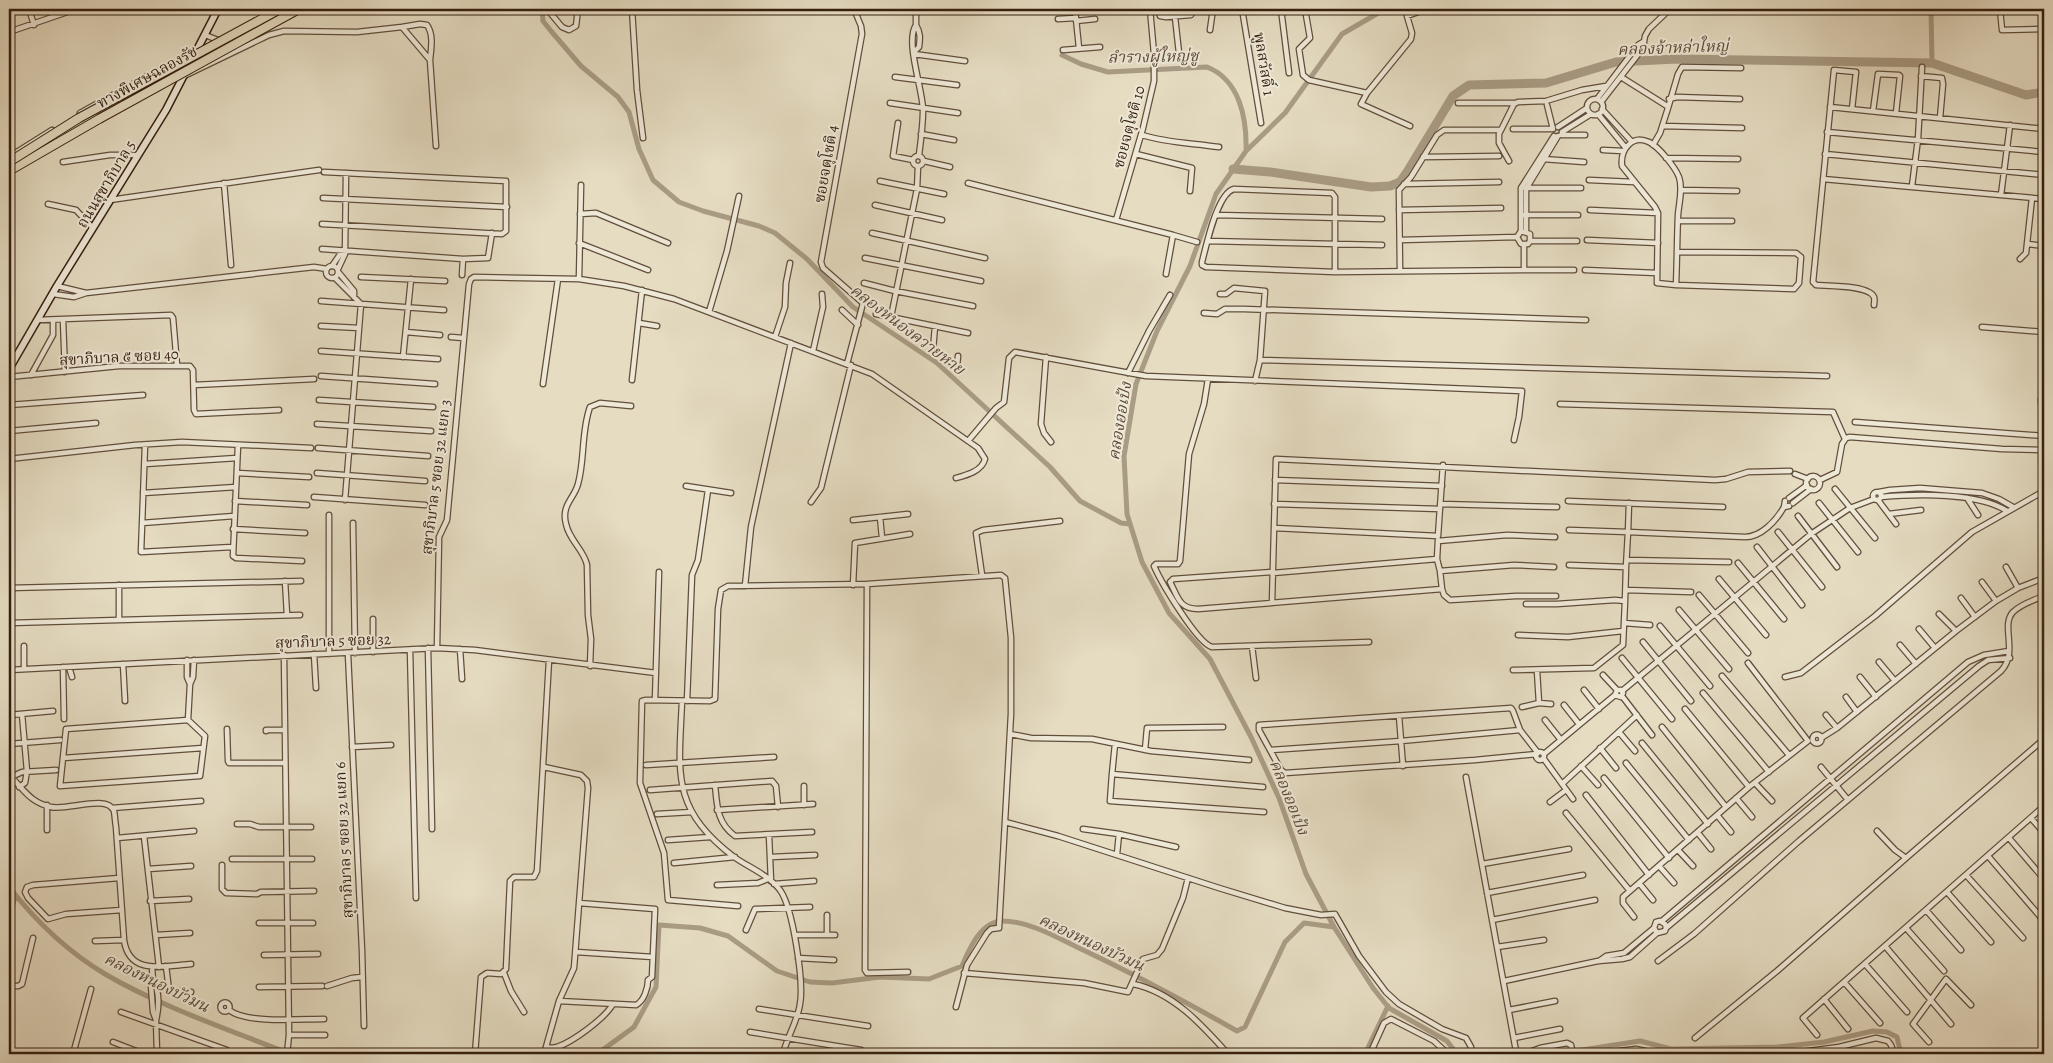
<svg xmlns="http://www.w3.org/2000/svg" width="2053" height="1063" font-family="Alegreya,'Noto Serif Thai',serif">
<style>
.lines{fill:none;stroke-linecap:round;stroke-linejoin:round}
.canal{stroke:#a99c85;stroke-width:5}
.river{stroke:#a99c85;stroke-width:9}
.minor-casing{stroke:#614e3c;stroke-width:7}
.secondary-casing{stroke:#351f10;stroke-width:9}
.motorway-casing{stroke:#351f10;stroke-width:10}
.minor{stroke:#eee8d7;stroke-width:4.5}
.secondary{stroke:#eee8d7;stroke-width:6}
.motorway{stroke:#e5dcc2;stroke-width:8}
.motorway-bridge-casing{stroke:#351f10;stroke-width:10;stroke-linecap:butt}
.motorway-bridge{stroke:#e5dcc2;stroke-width:8}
.labels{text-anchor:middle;stroke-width:4;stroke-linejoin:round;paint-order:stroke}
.street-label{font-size:15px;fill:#351f10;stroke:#eee8d7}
.water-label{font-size:16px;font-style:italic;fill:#5e4b39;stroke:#eee8d7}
</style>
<rect width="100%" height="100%" fill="#e5dcc2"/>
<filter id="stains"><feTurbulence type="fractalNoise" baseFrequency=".004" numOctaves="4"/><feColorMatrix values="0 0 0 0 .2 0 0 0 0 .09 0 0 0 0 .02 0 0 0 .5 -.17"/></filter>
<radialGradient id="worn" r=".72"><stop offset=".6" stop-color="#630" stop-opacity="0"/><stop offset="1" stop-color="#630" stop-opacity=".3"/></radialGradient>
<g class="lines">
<path class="canal" d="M542,9l1,12 8,10 30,35 37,31 11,15 10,37 14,31 26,22 24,9 56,15 16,7 32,26 46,48 84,56 113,104 30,34 41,22 9,1
M1382,9l-2,3 -38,22 -57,79 -39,38 -30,43 -26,72 -33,65 -21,53 -12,72 3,58 15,48 27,51 41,46 41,78 28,61 27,76 28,53 39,61 16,20 58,33 10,13
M1931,9l1,54
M1062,55l19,9 27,8 99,-5c33,13 40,52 39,84
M9,887c26,33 59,65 96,87 54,32 125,56 185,80
M9,923l6,-28
M597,1054l37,-27 22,-40 3,-62 41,3 28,8 49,35 33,11 22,1 48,-6 49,2 33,-13c7,-17 19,-45 41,-45 26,0 55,17 78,28 53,25 105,53 156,82l8,-4 40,-85 19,-19 30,4
M1365,1054l23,-48
M1556,1054l84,-13 31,8 106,-2 47,-5 49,-11 14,1 10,5 4,17"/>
<path class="river" d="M1233,169l37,3 101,15 19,-1 10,-4 7,-10 46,-76 16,-11 77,-2 70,-21 61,-3 255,4 94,32 18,-3"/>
<g class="minor-casing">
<path id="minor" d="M29,9l5,16
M547,9l15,18 7,3 7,-4 2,-17
M632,9l5,81 6,48
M916,9v16
M1075,9l4,39
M1158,9l2,7 6,1 25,-2 3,-6
M1242,9l19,114
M1281,9l8,64
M1305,9l5,29 -11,11 4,26 6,5 58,13 44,-54 1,-6 -5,-17 20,-7
M2000,9l2,21 42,-1
M1175,17l4,36
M1058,19l18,-1
M1076,21l19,-2
M916,25c-11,16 6,62 7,84 0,15 -2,31 -4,46
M402,27l18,-3 7,1c7,10 4,24 3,35
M1210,30l3,-21
M9,32l67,-23
M205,35l26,10
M1063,50l37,-3
M914,52l5,-5c1,-8 2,-14 -3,-22
M914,54l51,7
M184,76l85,-41 15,-4 73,1 45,-5 28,33 6,86
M1921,76l21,2 1,6 -3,34
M895,77l62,8
M1621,77l46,29 1,2 -8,25 -7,12
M1367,93l-6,11 49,22
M1597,99l41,-54 5,-3
M1669,99l8,-2 63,2
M1587 107a8 8 0 1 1 16 0a8 8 0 1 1-16 0Z
M1601,102l42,-54 2,-12 4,-7 21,-20
M890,103l68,10
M1458,103h57
M1830,107l214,22
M1668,108l10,-34 4,-7 59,1
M1602,109l30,33
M1852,109l4,-37 -22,-2 -21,212 3,3c12,1 53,0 58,12 1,3 0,6 0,8
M1873,111l5,-37 21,1 1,1 -4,37
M80,113l65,-36 34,-16
M1598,114l27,33
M898,123l-5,33 20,4
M1663,126l79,2
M1558,127l29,-19
M1513,129h40l-6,-24
M1562,132l29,-18
M1827,132l217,20
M921,134l33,6
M1142,135c25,8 51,8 77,12
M1561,135h24
M1603,150l20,1
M1136,154l56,14 -2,23
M1825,154l219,21
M913 161a5 5 0 1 1 10 0a5 5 0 1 1-10 0Z
M9,157l43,-27
M1423,157l76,-1
M1666,158l72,1
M1543,159l41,3
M924,161l26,6
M1509,161l-10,-18v-9l15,-30 4,-2 28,-1 36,-11 24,-4
M63,162l47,-7h28
M1823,179l221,20
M1589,180l45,2
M880,181l64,13
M224,183l7,82
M968,183l205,52 -7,39
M1404,184l95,-2
M1912,186l6,-47 4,-72
M1525,188h56
M1681,190l56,1
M2001,195l9,-70
M323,198l184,9
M110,200l209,-30
M48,204l28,6 17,18
M875,205l67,15
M1399,210l102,-2
M1590,210l68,3
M580,214l16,-1 72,30
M1216,215l166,4
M1524,215h54
M1116,220l27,-92 11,-47v-27l-4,-45
M1678,221h54
M322,224l180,10 4,-3v-50l-182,-9
M1521,231l9,3v7l-2,3h-7l-4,-7 4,-6v-43l33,-52
M1526,231v-42l32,-53
M872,233l113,25
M1173,235l24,7
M1400,240l117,-3
M1587,240l71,3
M1208,241l174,4
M1530,241h47
M579,243l69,27
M2028,244l16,2
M1524,245v25h50
M322,249l141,10 25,-1 4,-25
M865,258l116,23
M2020,259l6,-6 6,-55
M326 272a6 6 0 1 1 12 0a6 6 0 1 1-12 0Z
M332,266l11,-16
M338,269l7,-15 1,-81
M1585,270l72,3
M1400,271l-1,-81 12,-13 26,-42 7,-5h57
M1335,272v-75l-3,-4 -98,-4c-17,4 -28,58 -32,73v3l4,2 129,5 189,-2
M339,273l15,18v6
M462,275l1,-16
M361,277l84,4
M335,278l26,26 -16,196
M579,279l2,-94
M864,283l31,8 78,15
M1676,285l-19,-2 1,-70 -3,-6 -33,-41c-2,-16 10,-32 27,-24 10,5 26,25 30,35 4,12 0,26 -1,38 -1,23 -1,47 -2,70l118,4 5,-6 2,-26 -5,-4 -119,-1
M57,286l29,7
M53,294l21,3 12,-4 228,-26 13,2
M1220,294h6l8,-6 31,3 -5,69 -5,21
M321,301l123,9
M842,310l16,15
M709,312l18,-61 12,-55
M1204,313l13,1 8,-5h19l342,11
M876,314l92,19
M891,317l26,-128 1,-23
M37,320l134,-5 2,3 4,47
M63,320l2,52
M639,323l18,3
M321,326l38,2
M935,326l-2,24 24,16 1,-10
M1982,327l62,5
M406,332l34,3
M451,337l12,1
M775,337l10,-30 1,-24 4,-20
M321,351l117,8
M813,351l10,-44 -1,-13
M403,357l8,-78
M1046,357l-5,67 3,9 7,9
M1260,360l567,16
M847,364l16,-61 -40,-35 -2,-6 41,-228 -1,-8 -7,-17
M1128,373l21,-42 21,-36
M31,375l22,-40v-14
M321,376l114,8
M9,377l110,-11h71l3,4 1,40 2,4 83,-4
M1208,379l-4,25 -15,50 -9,107 -2,3h-22l-2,2c7,16 43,77 58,81l157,-5
M632,380l10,-90
M543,384l15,-105
M194,385l120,-6
M2041,399l1,17
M319,400l114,7
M1560,404l273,8 12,27
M9,405l134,-10
M1855,422l189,14
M317,424l114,7
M9,431l87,-8
M968,441l28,-33 8,-6 5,-44 6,-6 131,24 376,15 -3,26 -5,23
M145,445l-4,107 91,-5
M238,445l-5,111 3,2 66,3
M318,448l110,8
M9,459l126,-14 47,-3 129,6
M145,464l92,-6
M1443,465l-5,71 -164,-8 2,-69 439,21 11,-1 22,-7 42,-1
M237,473l72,4
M317,473l108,8
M1795,474l13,5
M1806 483a7 7 0 1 1 14 0a7 7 0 1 1-14 0Z
M1275,480l167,6
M1820,480l17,-8 5,-28 4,-6 4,-1 152,12 42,1
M686,486l45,7
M1835,489l40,49
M1873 496a4 4 0 1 1 8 0a4 4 0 1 1-8 0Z
M1879,492l11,-2 30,-2 62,5 17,6 14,8
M143,493l93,-6
M2040,493l4,9
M314,497l111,8
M1881,497c35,-3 96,-5 126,14
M1789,498l18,-13
M1967,498l11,17
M1878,500l18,24
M235,501l72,4
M1568,501l155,6
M1785,501l-1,6 5,-1
M811,502l10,-14 30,-123
M1629,503l-1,29 117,5c16,0 31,-16 39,-30
M1793,503l18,-14
M1819,503l39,49
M1274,504l166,5
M1441,504l116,3
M1889,514l32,-4
M1798,516l39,51
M880,517l2,21
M853,520l55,-6
M142,523l92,-7
M353,523l2,130
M233,529l72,4
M1569,530l59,2 -2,35 -57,-2
M1778,532l44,55
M1438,540l-1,19 3,12
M1438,541l69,-6 48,2
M1757,547l45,58
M1627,560l102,2
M1738,563l46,56
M2006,567l12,21
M1273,572l-100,7 -3,3c8,15 9,27 28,27l244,-20 -2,-18 74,-6 40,2
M1273,573l164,-14
M982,575l-6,-42 7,-3 77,-9
M1719,579l47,56
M285,581l2,34
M1982,582l14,19
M867,584l-2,386 2,3 41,-1
M119,585v34
M853,585l2,-42 55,-9
M745,586l6,-59 40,-184
M9,588l292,-7
M1442,589l2,6 6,5 66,-4h40
M1626,590l65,2
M1699,595l49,58
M1961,598l14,19
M1272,603l2,-75
M1526,604h31l58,-4 10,1 1,-34
M1679,610l50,59
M1939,614l17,17
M373,619v33
M9,623l291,-8
M1624,623l26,2
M1660,626l50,60
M1919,629l16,19
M1518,635l50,2 55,-6
M1643,642l48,59
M1900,645l16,19
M24,646v23
M1252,646l4,32
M428,648l4,181
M437,648l2,-111 8,-17 22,-236 2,-5 3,-2 105,2 45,7 50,13 198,75 106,74 7,11c-3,12 -18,16 -29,19
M460,649l2,30
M410,650l6,248
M314,654l2,34
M329,654v-139
M348,654l14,296 2,76
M284,655l5,380 -2,19
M1622,658l50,61
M187,660v17l3,7 3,-7 1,-17
M1879,662l16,19
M123,664l2,37
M590,666l1,-27 -3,-24 -1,-50c-3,-15 -18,-25 -21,-41 -5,-19 8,-25 12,-40 7,-25 3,-52 12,-77l10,-4 31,3
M63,667l1,52
M69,667l3,10
M9,670l428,-22 38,2 181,23
M1513,670l81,-2 29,-23 2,-44
M1603,675l14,15
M1722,676l67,79
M1785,677l16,-4 74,-57 97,-84 72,-41
M1860,677l16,20
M1584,690l15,19
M1622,691l189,-157 39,-26 24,-9
M1703,693l66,79
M1622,696l30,39
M1846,697l11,15
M655,700l4,-128
M682,701c-3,72 -12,107 52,156 14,10 35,18 46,33 13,18 24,92 20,114 -2,16 -13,33 -17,50
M687,701l5,-126 6,-15 10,-70
M1539,703l12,1
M1564,705l15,19
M1522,707l17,-4 -2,-32
M1685,709l64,78
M9,715l44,-4
M1826,715l11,13
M1399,716l4,50
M188,720l-122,9 -6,57 140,-10 5,-40 -17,-16 2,-36
M1545,720l16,20
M1662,727l64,80
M227,729l1,32 1,2h56
M266,731v-1h19
M1619,732l16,19
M1010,734l21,4 61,1 59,12 98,9
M1812.5 739a4.5 4.5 0 1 1 9 0a4.5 4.5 0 1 1-9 0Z
M1821,738l16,-10 119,-97 40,-30 22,-13 26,-10
M1642,743l66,81
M9,744l51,-4
M1115,744l-3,30 151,13
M352,747l39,-2
M1600,748l16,20
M1145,750l2,-22 76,-1
M1271,750l130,-9 119,-11
M1536 756a4 4 0 1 1 8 0a4 4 0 1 1-8 0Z
M1537,754l-62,6 -190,13 -4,-3 -22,-40v-5l252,-17 2,3 7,19 18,23
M1544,754l71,-59 2,-5h4l2,3 -2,4 -6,-2
M63,758l140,-10
M1544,759l29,40
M1626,763l63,77
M646,765l128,-8
M1581,766l17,19
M1821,767l27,33
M1112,774l-2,27 154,11
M9,775c15,14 20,27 42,32 16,4 56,-13 63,4 1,5 1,11 2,16l8,113c5,36 40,26 67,24
M11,777l11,-5 34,-2
M1466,777l50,274
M1604,778l65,80
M1755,783l17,18
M1562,784l75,-69
M715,785c2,21 2,38 20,51l77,-4
M804,786v19
M19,787l6,-4 2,-12 -5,-57
M650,790l122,-9 4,5 2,21
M1586,795l63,80
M1736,798l16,19
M1550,802l16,-12
M112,808l89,-7
M717,810l96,-6
M1566,813l64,78
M657,814l35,-2
M1717,815l14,17
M2031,818l13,15
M1005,822l53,14 161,52 66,20 36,7 14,-1 24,42 27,36 13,12 43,25 24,9 5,9 1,7
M237,824h13l9,3h52
M1083,829l36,5 57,13
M47,830v-25
M1877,831l18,19 11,8 138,-119
M1698,833l13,16
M769,835l2,46
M144,836l15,131
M117,838l77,-7
M2009,838l35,41
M668,840l42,-3
M1678,850l15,16
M1117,854l2,-20
M1988,856l56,65
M771,857l44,-2
M232,859h80
M674,863l61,-6
M1482,864l87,-15
M222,865v24l4,4 31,1 4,-2 53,-1
M1659,866l15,17
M148,869l43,-3
M1966,875l57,63
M119,878l-86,7 -6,2 -2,5 3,6 20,21 18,-5 56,-4
M1639,883l14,17
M774,884l40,-3
M717,885l41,-2 10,-4
M1947,892l44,50
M1487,893l96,-18
M150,901l39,-2
M738,906l-70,-6 -4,-47 -24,-70 2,-82 4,-1 64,1 5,-2 3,-90 3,-19 7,-4 139,-2 134,-9 4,3 6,60v76l-12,214 -8,1 -4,4 -20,32 -11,42
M1926,910l35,40
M1634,917l-11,-14v-6l126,-110 59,-46 -60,-78
M1492,920l103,-20
M1662,921l306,-259 16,-7 25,-4
M259,923h54
M1666,928l-1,-4 -5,-3 -4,1 -2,6 3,5 8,-2 1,-3 313,-262 9,-6 22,-2
M1906,928l38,43
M746,930l9,-21 55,-2
M156,935l34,-2
M796,935h39
M827,935v-20
M95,941l29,-1
M1885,946l66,78
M1497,947l47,-7
M576,952l77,5
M264,955l54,-1
M798,958l36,2
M1599,961l7,-5 18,-3 30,-25
M1658,961l36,-27 105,-93 202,-170c18,-19 -1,-45 12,-59 8,-8 21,-12 31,-16
M1865,964l42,48
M166,966l3,24 22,2
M152,967l1,14 -2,5 2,26 3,8 1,34
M504,973l7,18 13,21
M964,973l120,10 44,9 15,-33 14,-4 5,-6 21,-51 5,-20
M153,981c7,10 6,27 3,39
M1504,981l94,-20 24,-2 8,-2 27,-24
M1844,982l36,41
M1133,984c40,8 70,42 95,70
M9,986h9l4,-2 11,-46
M327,986l25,-8 10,-1
M259,987l63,-1
M1824,999l24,30
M559,1001l77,4c8,-4 12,-17 12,-25l4,-3 3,-68 -76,-6
M220.5 1007a4.5 4.5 0 1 1 9 0a4.5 4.5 0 1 1-9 0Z
M759,1009l109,17
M229,1010c18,14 72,9 95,9
M1509,1010l46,-9
M121,1012l106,38
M750,1032l111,18
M289,1035h36
M1817,1035l-14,-17 241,-212
M1514,1038l46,-9
M1695,1038l82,-67 129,-113
M113,1042l31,12
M1929,1042l-16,-18 33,-45 25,26
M546,1047c4,1 7,1 11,0 16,-5 48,-29 56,-43
M73,1054l18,-65
M475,1054l6,-77 6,-4 14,1 5,-5 4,-88 4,-4h20l3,-6 12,-211
M544,1054l15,-53 15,-33 14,-180 -1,-7 -6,-6 -37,-8
M1370,1054l14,-31 7,-4 43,22 14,13
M1524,1054l16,-6 27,-5 4,2 2,9
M1594,1054l42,-5 22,5
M1786,1054l53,-7 37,-9 12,3 3,4 3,9"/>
</g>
<g class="secondary-casing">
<path id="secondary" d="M9,369l48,-83 109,-176 52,-101"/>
</g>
<g class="motorway-casing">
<path id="motorway" d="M9,171l90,-52"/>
</g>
<use href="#minor" class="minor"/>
<use href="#secondary" class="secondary"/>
<use href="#motorway" class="motorway"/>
<g class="motorway-bridge-casing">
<path id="motorway-bridge" d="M99,119l200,-110
M9,162l70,-44 201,-109"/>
</g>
<use href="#motorway-bridge" class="motorway-bridge"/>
</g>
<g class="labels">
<g class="street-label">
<text transform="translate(1264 64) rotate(81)" y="5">พูลสวัสดิ์ 1</text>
<text transform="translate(147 77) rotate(-29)" y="5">ทางพิเศษฉลองรัช</text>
<text transform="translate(1129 127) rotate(-75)" y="5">ซอยจตุโชติ 10</text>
<text transform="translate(826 164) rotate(-80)" y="5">ซอยจตุโชติ 4</text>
<text transform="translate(106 184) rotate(-59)" y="5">ถนนสุขาภิบาล 5</text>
<text transform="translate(119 357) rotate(-3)" y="5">สุขาภิบาล ๕ ซอย 40</text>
<text transform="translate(436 477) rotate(-83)" y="5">สุขาภิบาล 5 ซอย 32 แยก 3</text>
<text transform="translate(333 641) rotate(-2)" y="5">สุขาภิบาล 5 ซอย 32</text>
<text transform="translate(344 840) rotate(-93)" y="5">สุขาภิบาล 5 ซอย 32 แยก 6</text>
</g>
<g class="water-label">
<text transform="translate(1673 47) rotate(-2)" y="6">คลองจ้าหล่าใหญ่</text>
<text transform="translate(1153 56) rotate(-1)" y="6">ลำรางผู้ใหญ่ชู</text>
<text transform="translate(908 329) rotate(37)" y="6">คลองหนองควายหาย</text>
<text transform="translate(1119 421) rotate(-81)" y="6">คลองออเป้ง</text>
<text transform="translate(1290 797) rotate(68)" y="6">คลองออเป้ง</text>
<text transform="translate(1092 942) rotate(25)" y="6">คลองหนองบัวมน</text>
<text transform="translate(157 982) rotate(26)" y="6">คลองหนองบัวมน</text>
</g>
</g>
<rect width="2053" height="1063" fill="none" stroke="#e5dcc2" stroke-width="30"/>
<rect x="10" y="10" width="2033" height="1043" fill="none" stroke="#351f10" stroke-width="2.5"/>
<rect x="15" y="15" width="2023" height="1033" fill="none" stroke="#351f10"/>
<rect width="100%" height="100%" filter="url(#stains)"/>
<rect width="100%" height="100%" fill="url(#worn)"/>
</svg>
